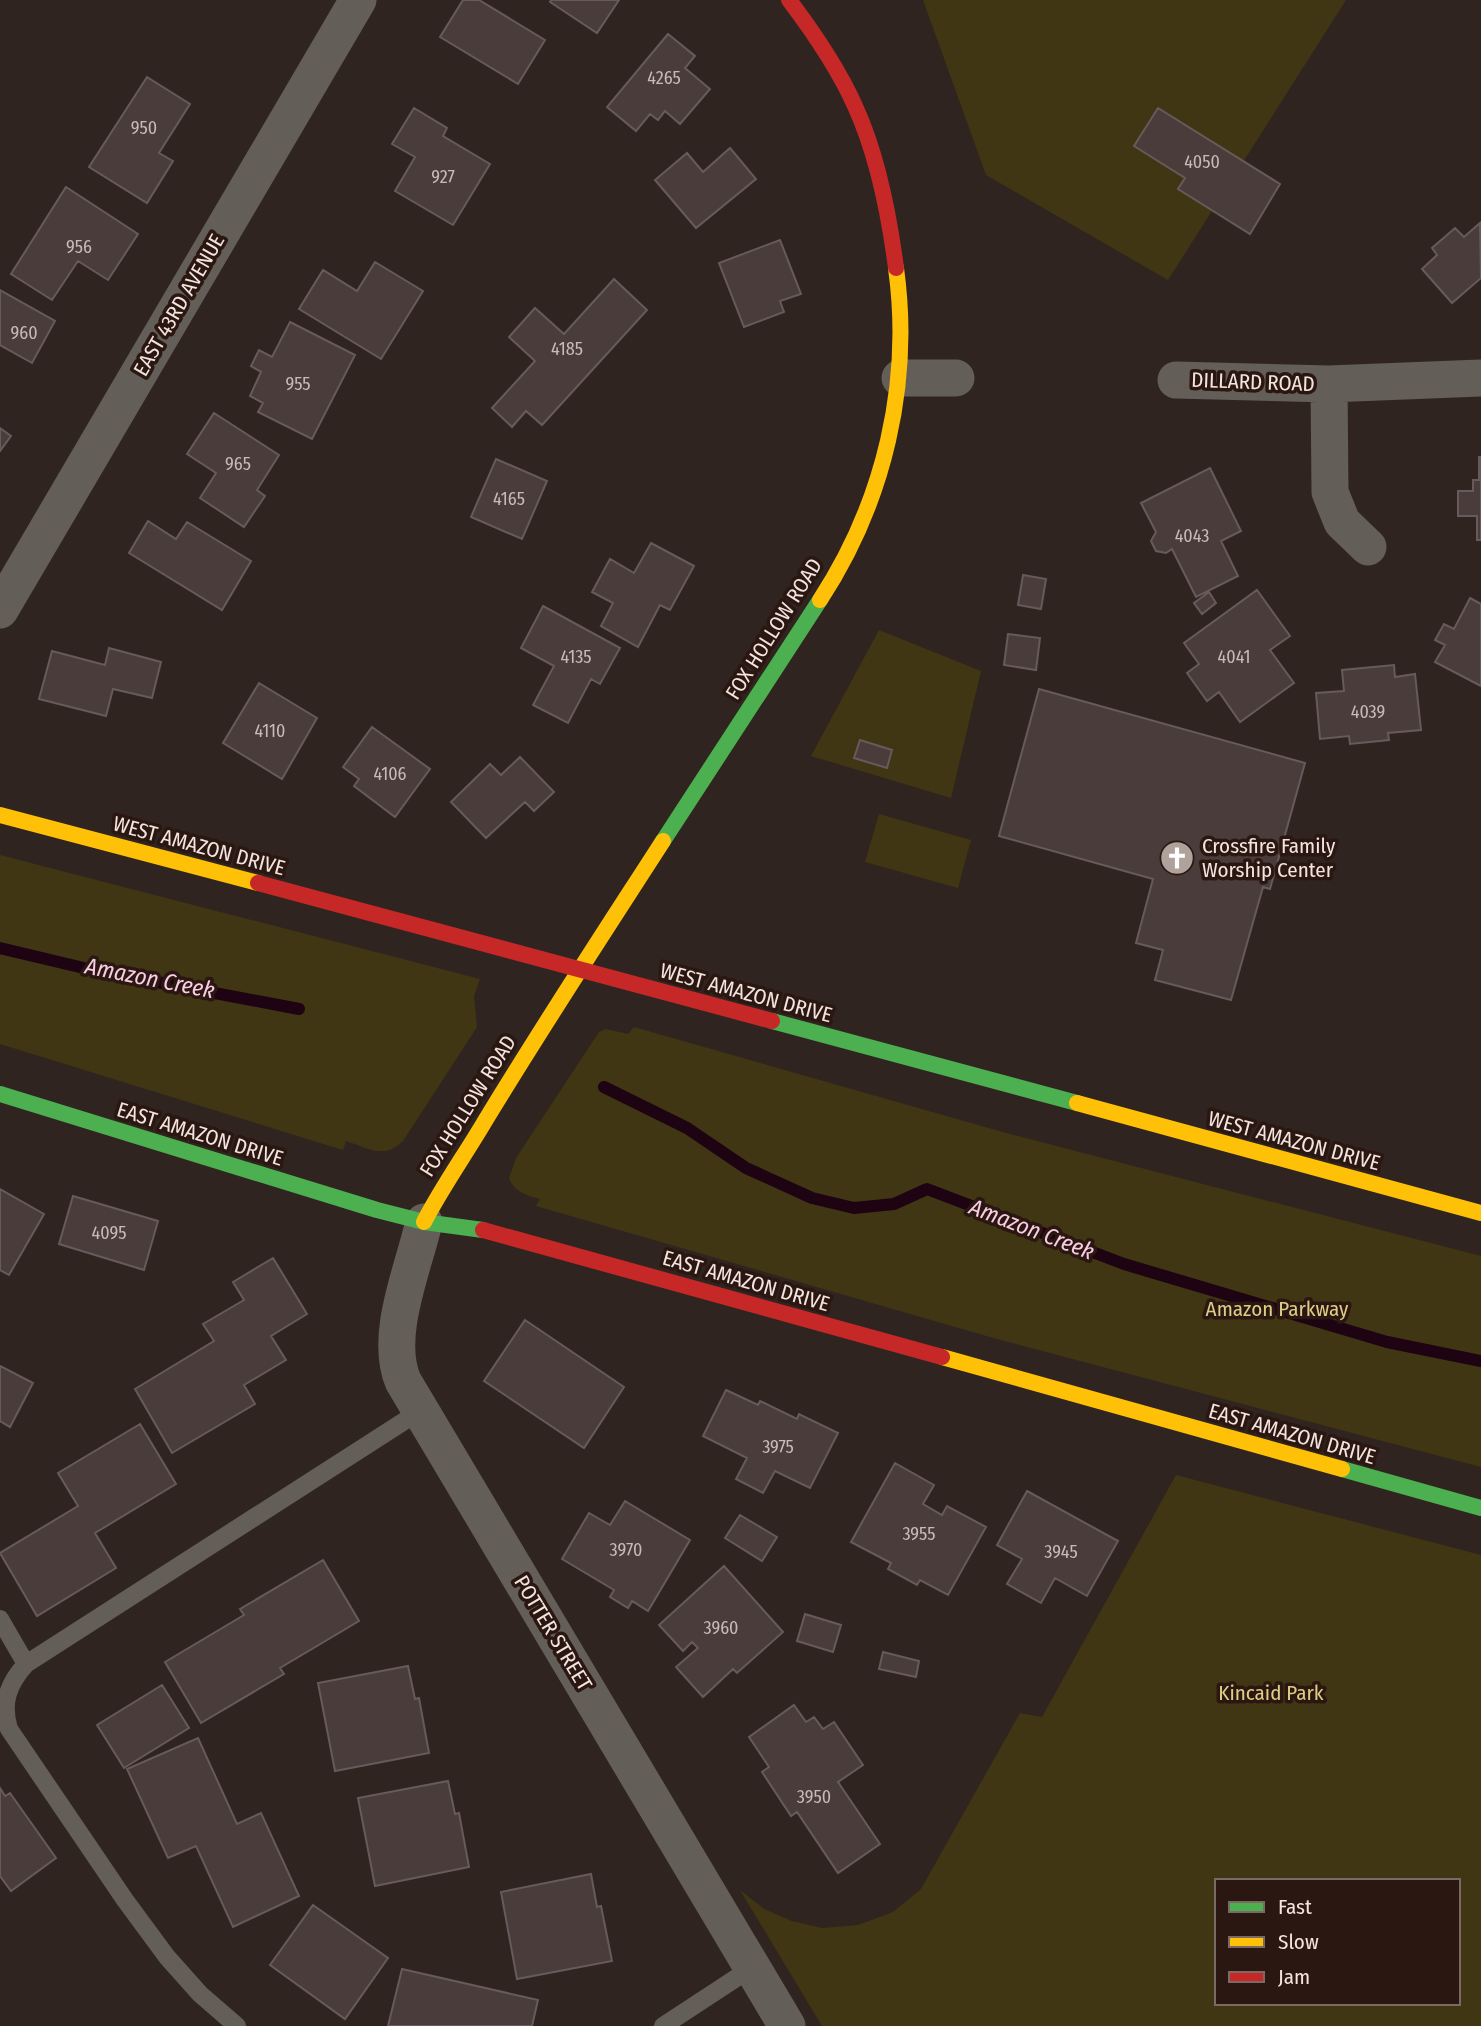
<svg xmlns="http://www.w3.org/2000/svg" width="1481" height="2026" font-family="'Fira Sans Condensed',sans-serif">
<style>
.green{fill:#403613;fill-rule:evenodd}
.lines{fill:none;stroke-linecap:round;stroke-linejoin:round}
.stream{stroke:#1e0313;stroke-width:12}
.building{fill:#4a3c3b;stroke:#665b5a;stroke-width:2}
.lane{stroke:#645e58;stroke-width:18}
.street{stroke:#645e58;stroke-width:37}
.fast{stroke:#4caf50;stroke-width:16}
.slow{stroke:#ffc107;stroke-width:16}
.jam{stroke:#c62828;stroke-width:16}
.labels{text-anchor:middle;stroke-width:7;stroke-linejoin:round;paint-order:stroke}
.number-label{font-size:18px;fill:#c9bab6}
.street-label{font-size:21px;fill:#f3e4df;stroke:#2b1711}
.poi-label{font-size:21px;fill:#f3e4df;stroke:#2b1711;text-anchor:start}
.park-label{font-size:21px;fill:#decd84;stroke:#2b1711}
.water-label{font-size:23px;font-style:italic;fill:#f8cde5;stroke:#2b1711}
</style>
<rect width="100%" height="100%" fill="#302420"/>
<path class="green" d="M923,0h423l-178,280 -182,-105z
M879,630l102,41 -30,127 -140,-42z
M879,814l92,26 -13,48 -93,-26z
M0,855l480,124 -6,17 3,31 -74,114c-19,19 -35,7 -57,0l-3,9 -343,-106z
M634,1027l372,106 475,123v211l-491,-130 -454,-131 4,-7c-14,-4 -26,-7 -31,-21l7,-20 83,-126 7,-3 22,5z
M1176,1475l305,80v471h-659l-82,-136 24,19 28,12 30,7 36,-3 35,-13 28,-23 99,-176 22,4zM1217,1881h241v122h-241z"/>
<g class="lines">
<path class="stream" d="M0,948l88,21 211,40
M604,1087l83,41 59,40 66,30 42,10 40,-4 33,-15 197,75 263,78 94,19"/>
</g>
<path class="building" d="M463,0h16l66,40 -27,44 -78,-47z
M551,0h68l-22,33 -47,-31z
M668,34l27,22 -10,12 25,21 -30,35 -15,-13 -7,9 -8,-6 -14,17 -29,-24z
M147,77l43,27 -31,49 14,8 -26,42 -58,-36z
M414,108l33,20 -4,8 47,28 -37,61 -58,-34 20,-34 -23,-13z
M1158,108l122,76 -30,50 -72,-45 7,-11 -51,-32z
M730,148l26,31 -60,49 -41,-48 32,-27 16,19z
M66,187l72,47 -30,46 -30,-19 -26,39 -41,-26z
M1480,223l1,55 -29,25 -30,-34 15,-14 -5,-7 23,-20 9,9z
M780,240l21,54 -21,7 4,11 -40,15 -25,-64z
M375,262l48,29 -42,68 -82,-50 24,-39 34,21z
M614,279l33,31 -105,115 -16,-14 -14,16 -20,-19 43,-47 -26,-24 26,-29 29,26z
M0,290l55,31 -23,42 -32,-18z
M290,322l65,33 -43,84 -54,-27 5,-9 -13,-7 11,-24 -10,-6 8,-16 13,7z
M214,413l65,42 -22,35 8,6 -21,31 -44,-29 16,-25 -29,-19z
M0,428l11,8 -11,15z
M1479,457h2v83h-4v-24h-19v-25h15v-11h6z
M496,459l51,22 -25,58 -51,-22z
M1210,468l31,63 -20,10 17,35 -42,21 -24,-48 -6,4 -10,-2 -5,-10 5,-9 -15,-29z
M148,521l28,18 11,-17 64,39 -29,49 -93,-57z
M651,543l43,23 -24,44 -10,-5 -22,42 -37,-21 12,-23 -21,-11 18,-33 24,14z
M1023,575l23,4 -5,30 -23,-4z
M1257,590l33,46 -20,14 24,33 -54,39 -21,-30 -12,9 -20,-28 12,-9 -15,-21z
M1209,592l7,11 -14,11 -8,-11z
M1470,598l11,6v82l-46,-24 10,-17 -10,-5 9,-16 10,5z
M543,606l77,42 -20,36 -9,-5 -23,44 -35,-18 21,-39 -33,-18z
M1008,634l32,4 -4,32 -32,-5z
M109,648l52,14 -9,36 -39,-9 -7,27 -67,-17 13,-48 53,14z
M1394,665l1,12 20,-3 6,56 -33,3 1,7 -39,4 -1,-8 -29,3 -4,-46 28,-2 -2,-21z
M259,683l58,35 -35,61 -59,-36z
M1039,689l266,74 -35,126 -7,-2 -32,113 -76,-20 8,-30 -27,-7 17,-64 -154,-43z
M372,727l58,42 -35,48 -41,-31 5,-7 -16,-12z
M860,740l32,10 -5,18 -33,-10z
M520,757l34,35 -20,19 -9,-9 -39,36 -35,-36 39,-38 11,11z
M0,1189l44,25 -35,61 -9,-5z
M73,1196l85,25 -14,49 -85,-26z
M273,1258l34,56 -36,22 15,24 -42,25 11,19 -83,49 -37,-64 79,-48 -11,-17 41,-24 -11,-18z
M525,1320l99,67 -40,61 -100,-67z
M0,1366l33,17 -23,44 -10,-6z
M726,1390l32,15 2,-4 37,18 2,-5 39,19 -28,55 -35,-17 -12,22 -27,-14 11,-21 -44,-22z
M140,1424l36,60 -81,49 21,35 -79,48 -37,-63 78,-47 -20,-33z
M895,1463l39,22 -11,19 19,11 5,-9 39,21 -38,68 -28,-15 -3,5 -29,-16 3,-6 -40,-21z
M1027,1491l91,50 -31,55 -32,-18 -14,25 -34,-19 15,-25 -25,-14z
M625,1501l65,39 -42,71 -16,-10 -4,7 -18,-11 4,-7 -52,-31 27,-46 21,12z
M740,1515l37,22 -15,24 -37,-23z
M323,1560l36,61 -79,47 4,6 -83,49 -36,-61 79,-47 -4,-6z
M724,1566l59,66 -46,41 -4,-4 -30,28 -27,-30 22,-19 -6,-6 -9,9 -24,-26z
M805,1614l36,11 -8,27 -36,-11z
M883,1652l36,9 -3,16 -37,-8z
M408,1666l7,33 4,-1 10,55 -94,18 -17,-88z
M162,1685l27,43 -65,40 -27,-43z
M794,1705l12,17 8,-5 9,12 11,-7 29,43 -25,17 42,62 -42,29 -41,-61 -6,4 -29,-44 7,-5 -20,-30z
M198,1738l39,86 24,-11 38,83 -66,31 -37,-81 -28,12 -41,-89z
M448,1781l7,33 4,-1 10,54 -94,19 -17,-88z
M0,1788l5,8 5,-3 46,65 -45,33 -11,-15z
M591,1874l6,33 4,-1 11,55 -95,18 -16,-87z
M313,1905l75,53 -43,61 -75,-54z
M402,1969l136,31 -6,26h-144z"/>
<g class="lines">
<path class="lane" d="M0,1619l26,45c-18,20 -25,39 -17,65l116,171 42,57 33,37 37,32
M26,1664l394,-253
M663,2026l90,-59"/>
<path class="street" d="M900,378h56
M1176,380l153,4 152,-6
M1329,384l1,108 12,30 26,25
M0,610l358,-610
M424,1222c-11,48 -40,113 -21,159l384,645"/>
<path class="fast" d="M663,841l157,-241
M772,1021l305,82
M0,1094l377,116 47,12 59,8
M1342,1469l139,39"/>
<path class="slow" d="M820,600c64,-98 92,-216 76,-332
M0,815l258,68
M1077,1103l404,110
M424,1222c18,-35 41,-67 61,-101 57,-94 118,-187 178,-280
M942,1357l400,112"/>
<path class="jam" d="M789,0c25,33 49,68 66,106 23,50 34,108 41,162
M258,883l514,138
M483,1230l459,127"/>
</g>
<defs>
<g id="church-disc" transform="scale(1.75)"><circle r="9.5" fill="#afa19c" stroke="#2b1711"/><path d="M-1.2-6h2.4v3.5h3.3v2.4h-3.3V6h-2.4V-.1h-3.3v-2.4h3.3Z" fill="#fff"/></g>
</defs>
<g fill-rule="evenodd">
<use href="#church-disc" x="1177" y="858"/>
</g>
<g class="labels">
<g class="number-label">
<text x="664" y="84">4265</text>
<text x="144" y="134">950</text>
<text x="1202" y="168">4050</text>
<text x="443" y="183">927</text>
<text x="79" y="253">956</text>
<text x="24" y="339">960</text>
<text x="567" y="355">4185</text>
<text x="298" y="390">955</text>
<text x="238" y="470">965</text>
<text x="509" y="505">4165</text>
<text x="1192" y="542">4043</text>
<text x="576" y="663">4135</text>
<text x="1234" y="663">4041</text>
<text x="1368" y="718">4039</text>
<text x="270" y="737">4110</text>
<text x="390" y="780">4106</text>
<text x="109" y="1239">4095</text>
<text x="778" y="1453">3975</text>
<text x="919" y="1540">3955</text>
<text x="626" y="1556">3970</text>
<text x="1061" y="1558">3945</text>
<text x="721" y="1634">3960</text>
<text x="814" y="1803">3950</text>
</g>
<g class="street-label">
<text transform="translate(179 305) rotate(-60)" y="7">EAST 43RD AVENUE</text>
<text transform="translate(1253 382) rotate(2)" y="7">DILLARD ROAD</text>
<text transform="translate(774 629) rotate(-58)" y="7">FOX HOLLOW ROAD</text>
<text transform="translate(199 846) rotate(15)" y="7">WEST AMAZON DRIVE</text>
<text transform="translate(746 993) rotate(15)" y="7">WEST AMAZON DRIVE</text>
<text transform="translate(468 1106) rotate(-58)" y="7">FOX HOLLOW ROAD</text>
<text transform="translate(200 1134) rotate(17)" y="7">EAST AMAZON DRIVE</text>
<text transform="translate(1294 1141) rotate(15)" y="7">WEST AMAZON DRIVE</text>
<text transform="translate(746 1281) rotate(16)" y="7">EAST AMAZON DRIVE</text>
<text transform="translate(1292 1434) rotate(16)" y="7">EAST AMAZON DRIVE</text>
<text transform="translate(553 1633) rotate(59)" y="7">POTTER STREET</text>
</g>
<g class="poi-label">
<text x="1202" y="853">Crossfire Family<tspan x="1202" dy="24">Worship Center</tspan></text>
</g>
<g class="park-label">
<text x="1277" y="1316">Amazon Parkway</text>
<text x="1271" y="1700">Kincaid Park</text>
</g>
<g class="water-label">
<text transform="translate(150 978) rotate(11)" y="8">Amazon Creek</text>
<text transform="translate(1032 1229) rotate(21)" y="8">Amazon Creek</text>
</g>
</g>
<rect x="1215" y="1879" width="245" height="126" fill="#2b1711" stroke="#7b6963" stroke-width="2"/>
<rect x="1229" y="1902" width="35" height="10" fill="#4caf50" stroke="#7b6963" stroke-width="2"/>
<text x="1278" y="1914" font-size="21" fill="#f3e4df">Fast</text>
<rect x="1229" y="1937" width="35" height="10" fill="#ffc107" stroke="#7b6963" stroke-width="2"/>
<text x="1278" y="1949" font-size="21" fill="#f3e4df">Slow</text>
<rect x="1229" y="1972" width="35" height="10" fill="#c62828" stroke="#7b6963" stroke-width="2"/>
<text x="1278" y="1984" font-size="21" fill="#f3e4df">Jam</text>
</svg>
